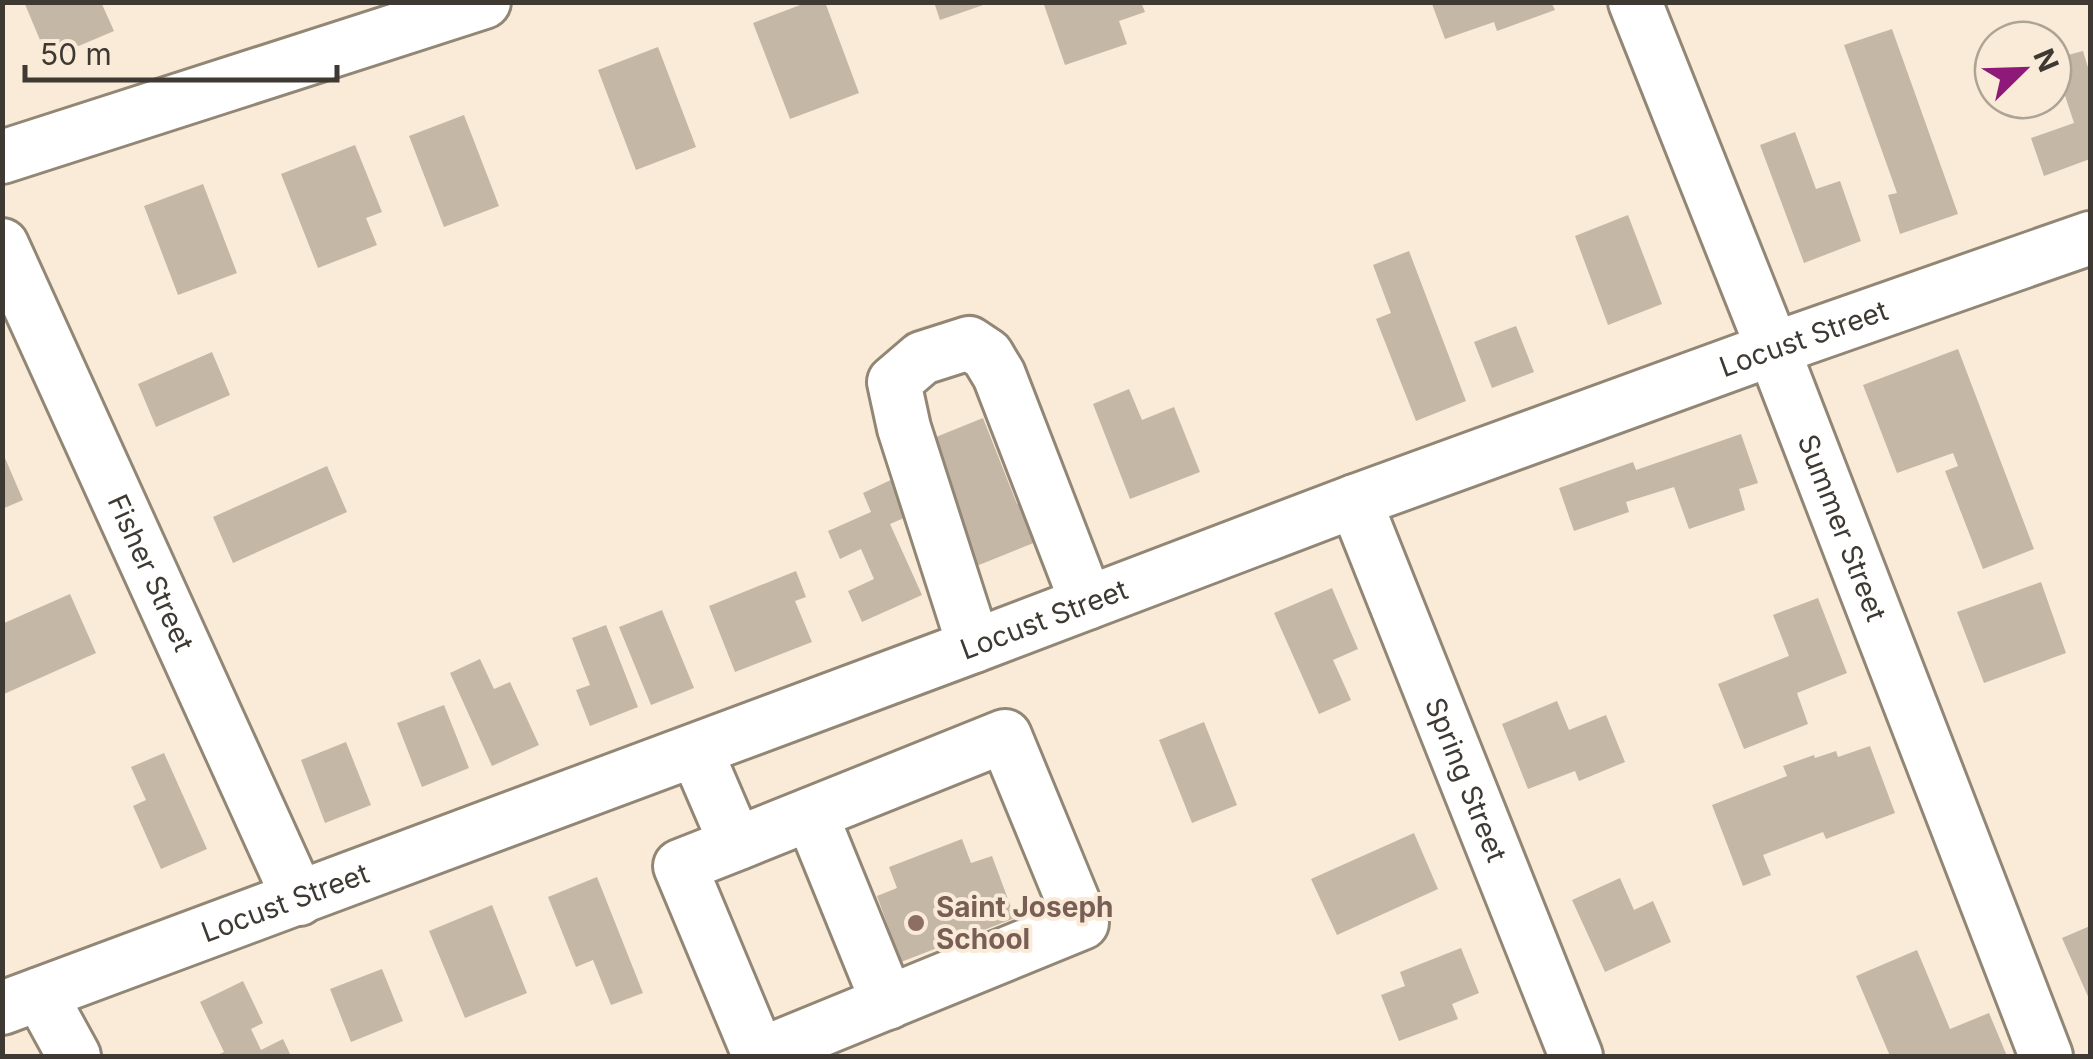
<svg xmlns="http://www.w3.org/2000/svg" width="2093" height="1059" font-family="Inter,sans-serif">
<style>
.building{fill:#c5b7a6}
.lines{fill:none;stroke-linecap:round;stroke-linejoin:round}
.minor-casing{stroke:#928675;stroke-width:58}
.minor{stroke:#fff;stroke-width:52}
.education-dot{fill:#8d6e63;stroke:#f9ebd8;stroke-width:4}
.labels{text-anchor:middle;stroke-width:8;stroke-linejoin:round;paint-order:stroke}
.street-label{font-size:28px;fill:#3e3932;stroke:#f9ebd8}
.education-label{font-size:28px;font-weight:bold;fill:#785e54;stroke:#f9ebd8;text-anchor:start}
</style>
<rect width="100%" height="100%" fill="#f9ebd8"/>
<path class="building" d="M24,2h77l13,29 -66,28z
M808,2h17l34,91 -69,26 -37,-96z
M934,2h55v1l-49,17z
M1043,2h98l4,10 -26,9 8,23 -62,21z
M1435,2h116l4,8 -58,21 -3,-9 -49,17 -13,-35z
M1892,29l66,185 -58,20 -12,-39 9,-2 -53,-148z
M658,47l38,100 -60,23 -38,-100z
M2083,51l7,23v85l-46,17 -13,-38 43,-15 -21,-64z
M464,115l35,91 -55,21 -35,-91z
M1795,132l21,57 24,-8 21,60 -57,22 -44,-118z
M355,145l27,67 -16,6 11,27 -59,23 -37,-94z
M203,184l34,89 -59,22 -34,-89z
M1628,215l34,89 -54,21 -33,-89z
M1409,251l57,150 -50,20 -40,-102 15,-6 -18,-48z
M1516,326l18,46 -42,16 -18,-46z
M1958,349l76,200 -51,20 -38,-98 13,-5 -5,-13 -56,20 -34,-88z
M212,352l18,43 -74,32 -18,-43z
M1129,389l13,31 32,-13 26,65 -70,27 -37,-95z
M983,418l34,86 8,-4 16,40 -72,29 -15,-38 12,-4 -35,-88z
M1741,434l17,49 -19,6 6,21 -56,19 -15,-42 -48,15 3,10 -55,19 -15,-43 74,-26 3,8z
M2,451l21,49 -21,9z
M327,466l20,46 -114,51 -20,-46z
M895,478l16,37 -21,9 32,71 -60,27 -14,-31 26,-12 -13,-30 -21,10 -12,-28 43,-19 -8,-19z
M796,571l10,26 -11,4 17,41 -77,30 -26,-66z
M2041,582l25,71 -82,30 -27,-71z
M1332,588l26,61 -25,11 18,40 -32,14 -45,-101z
M70,594l26,59 -92,41 -2,-70z
M1818,598l29,75 -50,20 11,31 -64,25 -26,-65 71,-28 -16,-41z
M662,610l32,78 -43,17 -32,-78z
M606,625l32,82 -48,19 -14,-36 14,-5 -18,-47z
M480,659l14,30 16,-7 29,63 -47,21 -42,-93z
M1557,701l12,29 37,-15 19,47 -46,19 -4,-10 -47,18 -26,-65z
M444,705l25,63 -47,19 -25,-64z
M1204,722l33,83 -45,18 -33,-83z
M346,742l25,63 -46,18 -24,-63z
M1870,746l25,67 -69,26 -3,-7 -60,23 8,20 -28,11 -31,-81 75,-29 -4,-10 31,-11 1,3 21,-7 2,6z
M164,753l43,96 -46,20 -28,-63 13,-6 -15,-33z
M1414,833l24,56 -101,46 -26,-56z
M962,839l9,24 21,-7 23,62 -114,44 -24,-66 20,-8 -8,-21z
M597,877l46,116 -32,12 -18,-45 -17,7 -28,-70z
M1620,878l14,32 19,-9 18,41 -66,30 -33,-72z
M492,905l35,88 -62,25 -36,-87z
M2090,926v75l-28,-63z
M1461,948l18,45 -27,11 6,15 -59,22 -18,-46 24,-9 -5,-14z
M1917,950l33,79 39,-16 18,43h-117l-34,-80z
M382,969l21,52 -52,21 -21,-53z
M243,981l20,42 -12,6 10,21 22,-11 8,17h-76l9,-4 -24,-50z"/>
<g class="lines">
<g class="minor-casing">
<g id="minor">
<path id="s1" d="M1635,2l138,347 273,707"/>
<path d="M2,157l482,-155"/>
<path id="s2" d="M2,245l297,654"/>
<path id="s3" d="M1355,501l221,555"/>
<path d="M974,646l-70,-218 -10,-46 28,-24 47,-15 18,12 12,20 88,228"/>
<path d="M696,751l40,93 269,-108 77,187 -323,132 -79,-189 56,-22"/>
<path d="M811,814l77,189"/>
<path d="M40,994l34,62"/>
<path id="s4" d="M2,1008l972,-362 381,-145 418,-152 317,-111"/>
</g>
</g>
<use href="#minor" class="minor"/>
</g>
<circle class="education-dot" cx="916" cy="923" r="10"/>
<g class="labels">
<g class="street-label">
<text dy="10" stroke="none"><textPath href="#s4" startOffset="1922">Locust Street</textPath></text>
<text dy="10" stroke="none"><textPath href="#s1" startOffset="565">Summer Street</textPath></text>
<text dy="10" stroke="none"><textPath href="#s2" startOffset="360">Fisher Street</textPath></text>
<text dy="10" stroke="none"><textPath href="#s4" startOffset="1112">Locust Street</textPath></text>
<text dy="10" stroke="none"><textPath href="#s3" startOffset="300">Spring Street</textPath></text>
<text dy="10" stroke="none"><textPath href="#s4" startOffset="302">Locust Street</textPath></text>
</g>
<g class="education-label">
<text x="936" y="917">Saint Joseph<tspan x="936" dy="32">School</tspan></text>
</g>
</g>
<rect width="2093" height="1059" fill="none" stroke="#3e3932" stroke-width="10"/>
<g transform="translate(2023 70) rotate(67)"><circle r="48" fill="#f9ebd8" stroke="#aea496" stroke-width="2.5"/>
<path d="M0-8L18 38L0 25L-18 38Z" fill="#8e1979"/>
<text y="-15" font-size="28" font-weight="bold" text-anchor="middle" fill="#3e3932">N</text>
</g>
<path d="M25 65v15h312v-15" fill="none" stroke="#3e3932" stroke-width="5"/>
<text x="40" y="65" font-size="30" fill="#3e3932" stroke="#f9ebd8" stroke-width="8" paint-order="stroke">50 m</text>
</svg>
